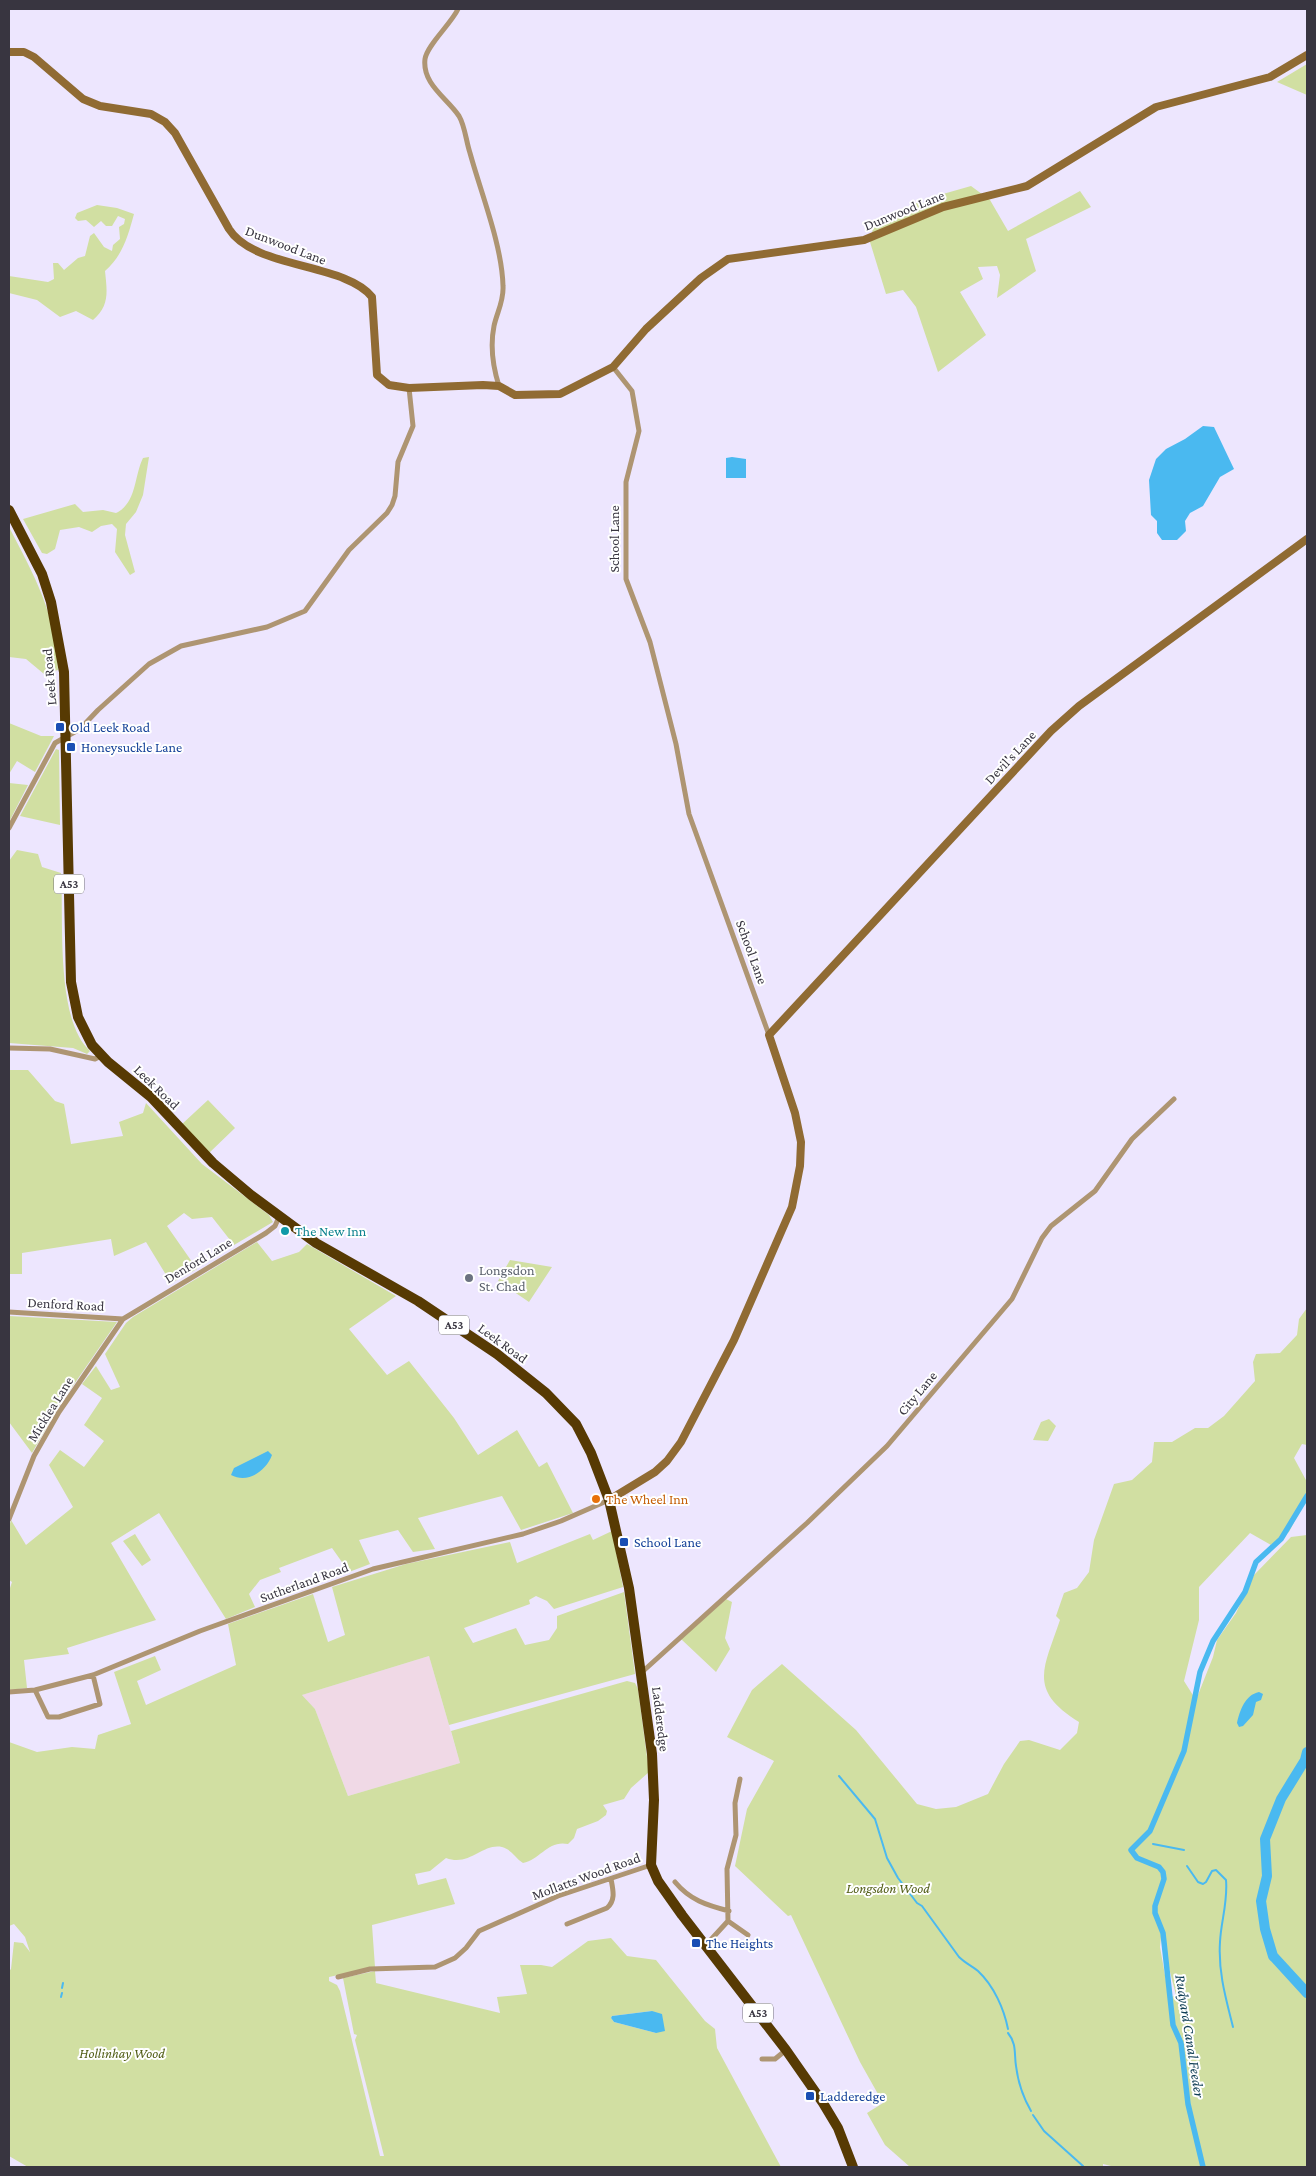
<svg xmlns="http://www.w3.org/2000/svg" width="1316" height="2176" font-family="'Crimson Pro',serif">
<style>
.industrial{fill:#f0d9e6}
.green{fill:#d1dfa2;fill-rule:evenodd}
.water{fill:#4ab9f0}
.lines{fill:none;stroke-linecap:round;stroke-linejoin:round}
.stream{stroke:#4ab9f0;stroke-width:2}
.canal{stroke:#4ab9f0;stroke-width:5.5}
.river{stroke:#4ab9f0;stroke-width:10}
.street{stroke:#ae9572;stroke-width:5}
.secondary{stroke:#906b33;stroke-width:8}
.highway{stroke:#573a03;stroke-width:10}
.transit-dot{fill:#1a4fb4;stroke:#fff;stroke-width:2}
.culture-dot{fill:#0f9aa8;stroke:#fff;stroke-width:2}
.worship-dot{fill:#6b7280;stroke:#fff;stroke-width:2}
.food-dot{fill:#e8710a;stroke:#fff;stroke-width:2}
.labels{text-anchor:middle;stroke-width:4;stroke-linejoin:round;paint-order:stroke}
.shield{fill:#fff;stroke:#747279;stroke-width:1}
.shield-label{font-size:12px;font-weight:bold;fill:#383540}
.street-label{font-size:14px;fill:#383540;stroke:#fff}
.transit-label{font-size:14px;fill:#164399;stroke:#fff;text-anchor:start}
.culture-label{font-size:14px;fill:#0d838f;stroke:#fff;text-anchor:start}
.worship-label{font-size:14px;fill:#5b616d;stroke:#fff;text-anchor:start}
.food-label{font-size:14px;fill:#c56008;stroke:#fff;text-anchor:start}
.park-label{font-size:14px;font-style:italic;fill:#525e16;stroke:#fff}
.water-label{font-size:15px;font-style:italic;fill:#124057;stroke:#fff}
</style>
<rect width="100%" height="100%" fill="#ede6fe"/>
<path class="industrial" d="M429,1656l31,107 -112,33 -33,-87 -13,-14z"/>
<path class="green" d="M1307,64v31l-30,-13z
M971,186l19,14 18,31 72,-40 11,16 -65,32 10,32 -39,27 3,-23 -3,-9 -19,1 5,12 -23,13 26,43 -48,37 -22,-65 -13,-17 -17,4 -16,-52 3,-14 47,-27 9,6 10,-4 4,-9z
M97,205l20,3 17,6c-6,22 -11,41 -29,57 2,20 5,35 -12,49l-17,-9 -16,6 -23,-17 -28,-7v-17l39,6 6,-3 -1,-16h5l6,7 14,-12 7,-2 5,-20 4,-3 10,14 8,4 1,-6 7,-6 -1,-12 5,-3 1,-5 -7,-3 -6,10h-6l-5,-5 -7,6 -8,-7 -8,1 -3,-3 2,-5z
M149,457l-6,38 -7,17 -10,12 -1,11 10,37 -5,3 -15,-23 2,-23 -5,-5 -11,2 -9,6 -13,-5 -19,3 -5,19 -8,5 -5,-1 -19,-34 52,-15 8,8 20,-2 13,3c21,-10 18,-37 27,-55z
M9,527c25,48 47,87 49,143l-14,4 -18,-15 -17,-2z
M9,723l32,13h13l-19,36 -18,-11 -8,13z
M56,749l3,1 1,75 -40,-9z
M9,783l19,2 -19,37z
M17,850l21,4 4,13 19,6c3,45 -6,147 29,178l-3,3 -14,-6 -64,-5v-182z
M9,1070h19l27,31 9,3 7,40 52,-8 -4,-14 24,-9 3,-10 56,61 67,51 4,7 -39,23 -22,-28 -20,2 -8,-6 -17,13 30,43 -26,14 -25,-41 -32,14 -3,-17 -89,14v21h-13z
M208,1100l27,28 -27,26 -27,-29z
M257,1242l15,19 27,-9 8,-8 89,52 -47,33 38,46 22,-14 45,57 24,37 39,-25 22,37 8,-5 26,51 -52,17 -19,-34 -84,22 17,31 -22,3 -15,-22 -39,10 11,24 -21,8 -17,-24 -53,20 2,4 -21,8 -11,14 6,13 -29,12 -67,-106 -48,30 45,77 -89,28 2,6 -45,6 3,28 -18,2v-99l3,-9 -3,-2v-53l2,-7 15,25 47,-38 -24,-42 11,-15 24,17 20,-26 -20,-16 18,-27 -20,-14 14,-18 15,24 9,-3 -15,-33 21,-31 7,-6z
M510,1260l42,7 -23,35 -31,-21z
M1307,1308v137l-5,-1 -8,14 13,24v14l-18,36 -18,13 -21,-12 -51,54v33l-15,61 12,19 17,-43 4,-17 19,-27 18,-38 37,-38 16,-2v632h-192l-12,-3v3h-193l-25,-22 -18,-32 16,-10 -23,-41 -69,-147 -3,1 -53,-50 12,-57 27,-48 -47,-24 25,-47 30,-26 74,66 61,74 19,5 20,-2 32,-13 16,-30 16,-23 9,-1 31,10 17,-17 2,-11c-52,-32 -35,-54 -19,-102l-4,-4 8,-23 13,-5 12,-16 5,-32 20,-56 18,-4 20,-18 2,-20h18l23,-14h13l16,-12 31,-35 -2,-19 3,-8 24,-1 17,-18 2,-16zM1161,1937l15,58 -7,3 -9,-51z
M9,1316l108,6 -58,84 -27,47 -23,-31z
M1049,1419l7,7 -8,15 -15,-1 8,-18z
M612,1531l11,56 -69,22 -7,-8 -11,-5 -7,4 1,4 -66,24 9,15 43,-15 9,17 24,-5 8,-12v-12l67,-24 11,82 -186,51 -20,-69 -127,39 13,14 33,87 112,-33 -9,-32 176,-50 8,2 3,6 11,83 -18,16 -7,11 -21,6 4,6 -1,4 -8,6 -21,8 -3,9 -6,6c-20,-4 -27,15 -45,19 -8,-5 -12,-14 -21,-16 -20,-4 -32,20 -56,11l-16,13 -15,3 3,11 28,-7 9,26 -83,21 3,42 -46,10v4l8,4 3,6 40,165h4l-29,-116 2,-5 -3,-1 -11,-56 32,-7 1,12 124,30 -3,-16 30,-3 -7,-29h21l11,2 36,-26 23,-3 16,18 29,4 49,61 10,8 2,19 64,119h-753l-19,-11v-185l2,-2 3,-27 9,1 7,9 -5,-15 -11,-13 -5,2v-184l28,10 35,-5 23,2 3,-14 33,-11 -17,-52 41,-16 6,14 -24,11 9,24 90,-40 -8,-41 85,-30 15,48 17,-7 -13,-48 74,-23 104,-22 7,21 73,-29 3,6zM652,2011l4,22 -42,-11 -3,-4 1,-2z
M135,1534l16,26 -9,6 -19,-25z
M726,1599l6,3 -7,36 5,11 -14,23 -35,-33z"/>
<path class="water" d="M1203,426l11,1 20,42 -14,8 -17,29 -13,7 -5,8 1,10 -9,9h-15l-5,-7v-12l-6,-6 -2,-35 7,-21 10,-10 19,-10z
M732,457l14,2v19h-20v-20z
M268,1451l4,4c-6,16 -24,29 -41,20l3,-7z
M1259,1692l4,2 -2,6 -5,2 -3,13 -10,11 -4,1 -2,-4c3,-13 8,-28 22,-31z
M652,2011l10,3 3,17 -9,2 -42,-11 -3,-4 1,-2z"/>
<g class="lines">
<path class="stream" d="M839,1776l36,43 12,39 11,20 19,25 5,3 37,51c6,6 13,9 19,14 16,15 26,38 30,58
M1153,1844l31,6
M1187,1866l11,16 5,2 3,-2 6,-11 4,-1 10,10c2,22 -5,41 -6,62 -2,30 6,57 13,85
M62,1988l1,-5
M61,1997l1,-4
M1008,2033c9,11 6,21 8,33 2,16 7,31 15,45
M1033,2115l11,16 39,35"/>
<path class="canal" d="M1203,2167l-15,-63 -7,-61 -8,-18 -10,-92 -8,-20v-7l9,-27 -1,-7 -4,-5 -22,-9 -6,-8 19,-19 34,-80 16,-79 13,-31 32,-49 11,-30 25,-23 26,-43"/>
<path class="river" d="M1307,1752l-2,8 -24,39 -16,40 2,37 -6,25 4,28 8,27 34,37"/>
<path class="street" d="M458,9c-7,15 -31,36 -33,50 -3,25 22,39 34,57 6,10 7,25 11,37 11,40 32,92 33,133 1,15 -6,26 -9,40 -4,20 -1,41 5,60
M613,367l19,24 7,40 -13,51v97l24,63 26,102 13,70 80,221
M9,828l46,-85 25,-14 18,-19 51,-46 32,-18 86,-19 38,-16 44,-61 38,-37 5,-8 3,-9 3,-34 15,-36 -4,-38
M9,1048l41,1 45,10 6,-3
M9,1312l114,7
M9,1519l25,-63 25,-44 64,-93 143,-86 9,-7 4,-9
M641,1673l166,-150 80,-77 125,-147 30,-61 9,-12 44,-35 37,-52 42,-40
M35,1690l13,27h11l41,-13 -7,-29
M9,1692l26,-2 58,-15 107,-44 173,-62 150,-35 38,-13 48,-21
M675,1882c15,18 31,23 54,29
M728,1921l20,14
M567,1924l40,-16c9,-8 6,-18 4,-29
M706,1945l22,-24 -1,-52 9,-34 -1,-32 5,-24
M338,1977l32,-8 65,-2 20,-9 11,-10 13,-17 79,-35 93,-31
M762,2059h13l11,-9"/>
<path class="secondary" d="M9,52h15l10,5 49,42 17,7 51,8 14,8 10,11 54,96c25,40 117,34 143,68l5,78 12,10 20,3 74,-3 16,1 16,9 45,-1 53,-27 33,-38 55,-51 27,-19 136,-19 79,-33 84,-21 129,-79 114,-30 37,-22
M609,1500l46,-28 12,-11 14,-19 53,-102 58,-133 8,-41 1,-24 -6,-29 -26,-78 282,-304 28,-25 228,-167"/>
<path class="highway" d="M9,510l33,64 9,28 13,70 7,310 7,35 14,28 16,17 43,35 62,66 38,32 65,48 102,58 79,53 49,39 30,31 15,29 18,47 20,88 23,166 2,46 -3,65 7,16 24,34 104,135 37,53 15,25 15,39"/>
</g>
<g class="transit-dot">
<rect x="55" y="722" width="10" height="10" rx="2.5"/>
<rect x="66" y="742" width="10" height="10" rx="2.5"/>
<rect x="619" y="1537" width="10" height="10" rx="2.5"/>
<rect x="691" y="1938" width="10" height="10" rx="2.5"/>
<rect x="805" y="2091" width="10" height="10" rx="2.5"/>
</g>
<circle class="culture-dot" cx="285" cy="1231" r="5"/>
<circle class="worship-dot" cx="469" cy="1278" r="5"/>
<circle class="food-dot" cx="596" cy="1499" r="5"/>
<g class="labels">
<g class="shield">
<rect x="54" y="874.5" width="30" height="19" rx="4"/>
<rect x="439" y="1315.5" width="30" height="19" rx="4"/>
<rect x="743" y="2003.5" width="30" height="19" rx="4"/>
</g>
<g class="shield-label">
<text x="69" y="888">A53</text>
<text x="454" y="1329">A53</text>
<text x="758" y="2017">A53</text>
</g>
<g class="street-label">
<text transform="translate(904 210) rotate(-22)" y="5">Dunwood Lane</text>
<text transform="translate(286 245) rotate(21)" y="5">Dunwood Lane</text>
<text transform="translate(614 539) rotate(-90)" y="5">School Lane</text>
<text transform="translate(49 677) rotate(-95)" y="5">Leek Road</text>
<text transform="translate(1010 757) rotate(-47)" y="5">Devil's Lane</text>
<text transform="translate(752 952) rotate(70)" y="5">School Lane</text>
<text transform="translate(157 1087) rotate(44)" y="5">Leek Road</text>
<text transform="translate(198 1260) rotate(-31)" y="5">Denford Lane</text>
<text transform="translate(66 1304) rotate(3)" y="5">Denford Road</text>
<text transform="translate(503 1343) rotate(36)" y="5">Leek Road</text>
<text transform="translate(917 1393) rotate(-50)" y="5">City Lane</text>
<text transform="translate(50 1409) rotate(-58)" y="5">Micklea Lane</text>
<text transform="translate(304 1582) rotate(-20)" y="5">Sutherland Road</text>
<text transform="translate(661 1719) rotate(83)" y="5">Ladderedge</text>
<text transform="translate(586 1876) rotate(-20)" y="5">Mollatts Wood Road</text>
</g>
<g class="transit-label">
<text x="70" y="732">Old Leek Road</text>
<text x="81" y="752">Honeysuckle Lane</text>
<text x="634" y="1547">School Lane</text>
<text x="706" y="1948">The Heights</text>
<text x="820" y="2101">Ladderedge</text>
</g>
<g class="culture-label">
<text x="295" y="1236">The New Inn</text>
</g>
<g class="worship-label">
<text x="479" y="1275">Longsdon<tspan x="479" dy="16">St. Chad</tspan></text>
</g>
<g class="food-label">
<text x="606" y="1504">The Wheel Inn</text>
</g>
<g class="park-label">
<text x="888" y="1893">Longsdon Wood</text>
<text x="122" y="2058">Hollinhay Wood</text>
</g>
<g class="water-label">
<text transform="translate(1190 2036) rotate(81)" y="5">Rudyard Canal Feeder</text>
</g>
</g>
<rect width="1316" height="2176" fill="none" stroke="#383540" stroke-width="20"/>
</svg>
